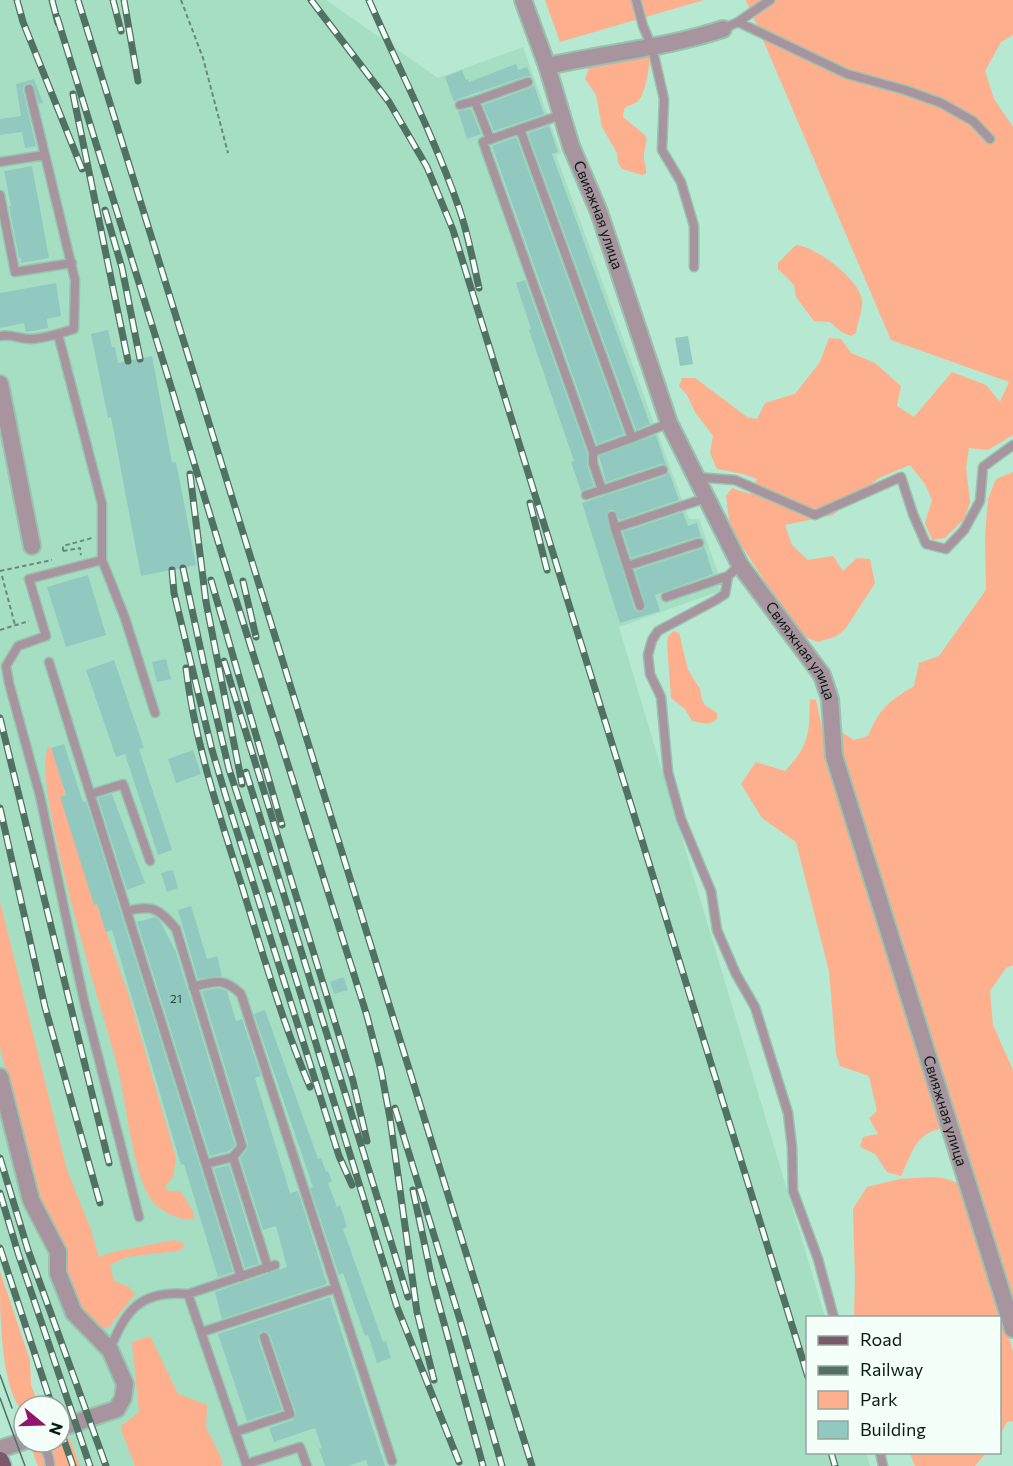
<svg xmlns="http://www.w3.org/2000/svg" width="1013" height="1466" font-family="Commissioner,sans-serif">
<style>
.built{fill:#a5dec3}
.green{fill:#feaf8d}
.building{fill:#91c9c0}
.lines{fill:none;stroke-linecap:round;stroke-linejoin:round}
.lane-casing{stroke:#98c3af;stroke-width:11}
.street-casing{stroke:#98c3af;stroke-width:20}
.primary-casing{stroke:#98c3af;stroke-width:21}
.path{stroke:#678a7a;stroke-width:2;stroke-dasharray:4.5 3;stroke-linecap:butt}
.lane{stroke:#a7949e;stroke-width:8}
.street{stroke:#a7949e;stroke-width:16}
.primary{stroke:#7a596b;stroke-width:18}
.tram{stroke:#517162;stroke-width:1.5}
.rail-casing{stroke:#517162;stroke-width:7}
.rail{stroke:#f5fffa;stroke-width:4.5;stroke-dasharray:14;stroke-linecap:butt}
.labels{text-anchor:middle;stroke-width:6;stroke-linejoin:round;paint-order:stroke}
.number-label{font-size:12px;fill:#2b473f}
.street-label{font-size:15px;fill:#091c14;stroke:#f5fffa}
</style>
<rect width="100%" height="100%" fill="#b7e8d1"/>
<path class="built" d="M0,0h326l112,78 85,-31 38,106 -5,2 133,364h10l18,51 3,21 -101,36 206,690 -17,1v134l58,1 4,13h-800l-10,-28v-32h-11l-49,-142z"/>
<path class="green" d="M545,0h159l-144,42z
M746,0h267v35l-12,7 -16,29 9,28 19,28v308l-25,15 -19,-2 -3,20 4,34 -5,16 -20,20 -13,2 -7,-17 7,-23 -7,-16 -15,-19 -31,13 -46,37 -48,10 7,20 16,15 25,-4 10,15 14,-13 13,1 5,24 -29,45 -9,8 -19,6 -18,-7 -70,-107 -4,-32 6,-8 18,6 7,-15 -14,-5 -26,-5 -7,-16 3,-17 -18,-24 -8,-17 -8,-9 3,-8h13l52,39 10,2 8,-16 30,-9 25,-32 9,-24 12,1 10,14 24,10 26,23 -4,20 17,11 38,-45 34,13 14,17 9,-20 -118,-42z
M644,56l5,2c1,9 -4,38 -12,44 -5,3 -9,3 -13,7l-1,8 23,19c2,8 -3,13 -2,22 0,6 3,9 2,16l-4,1 -20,-6 -4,-6 -1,-10 -15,-26 -6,-32 -11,-16 4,-11z
M796,245c19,1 65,35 66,56 1,10 -5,22 -6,32l-5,3 -10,-4 -11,-10 -16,-1 -18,-24 -2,-12 -16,-16v-6z
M1013,472v493l-7,3 -16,23 3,34 20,45v236l-180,-569 8,-5 13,8 14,-4c12,-28 20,-34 46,-50l5,-23 20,-7 47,-66 -1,-53 3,-38 8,-20z
M673,631l6,2 9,37 12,19 2,11 3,5 12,8v6c-8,7 -15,4 -25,2l-7,-12 -14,-11 -4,-55 1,-6z
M810,699l6,1 11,51 115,369 -1,9c-26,4 -29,25 -40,47l-14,-4 -12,-18 -15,-7 3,-10 15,-3 -9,-16 8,-7 -8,-35 -29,-10 -4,-12 -7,-83 -33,-129 -34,-24 -21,-34 15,-22 29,9c25,-26 24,-37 25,-72z
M49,746l3,3 47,162 31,88 46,159 -3,19 -7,8v5l15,2 13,21 -1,6c-15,2 -35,-9 -43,-21 -19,-32 -23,-95 -33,-133 -12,-47 -89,-288 -68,-319z
M0,902l67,268 24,60 8,27 14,-5 61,-12 9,3 1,4 -6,4 -52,6 -16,8 4,16 15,6 6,7 -26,33 -7,2 -22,-20 -14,-34 -4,-33 -25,-49 -37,-145z
M932,1177l11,1 18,6 52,167v70l-6,1 -7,13v-117l-146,-1 1,-38 -2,-70 14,-22 33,-8z
M0,1271l30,89 1,25 6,15 -1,6h-12v7c-24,-24 -24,-104 -24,-142z
M150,1336l28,58 29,11 -1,22 17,35 -2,4h-86l-15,-39 19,-15 -7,-70z
M69,1437l11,29h-42l-6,-16z
M910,1453h76l-11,13h-60z"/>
<path class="building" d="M516,64l2,6 9,-3 4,9h-5l-68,23 -4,3 -9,-25 17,-7 4,10 2,-1 1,3z
M34,79l9,24 -4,1 -6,-20 -5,-1 -4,2 -1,5 13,56 -11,2 -3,-16 -22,3v-16l21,-3 -5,-32z
M534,85l10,29 -50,17 -11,-26 47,-17z
M471,109l10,25 -14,5 -9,-28z
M549,126l9,26 -6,2 98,270 -14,6 -108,-297z
M516,137l108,297 -27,10 -105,-298z
M32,166l17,92 -28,5v-5h-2l-10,-52h2l-7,-35z
M525,280l62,173v12l7,21 -13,5 -10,-29 3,-1 -45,-131 2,-1 -15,-46z
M56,283l5,33 -14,3 1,9 -22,4 -2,-9 -24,5v-35z
M108,330l4,17h3l3,16 34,-7 20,107 4,-1 20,103 -55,11 -30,-159 -3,1 -17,-84z
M688,336l5,28 -13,2 -5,-28z
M656,435l10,30 -5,-1 -55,18 -7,-26z
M669,472l10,28 -59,20 -6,-10h-4l-4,5 28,93 2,3 5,1 5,-5 -11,-37 66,-21 3,-3 9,28 -58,21 5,16 -40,12 -38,-120 83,-27z
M683,512l5,14 9,-3 4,14h-4l-66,21 -8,-26z
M88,575l18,60 -40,12 -19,-60z
M166,659l5,20 -14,3 -5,-20z
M114,660l30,88 -5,1 33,101 -14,5 -33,-101 -9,3 -30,-87z
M64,744l19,58 3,-1 147,471 -15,5 -34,-113 -3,1 -69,-235 -6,2 -9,-28 -3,1 -34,-108 6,-2 -15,-47z
M193,750l8,24 -25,9 -8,-24z
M112,794l33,89 -18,7 -29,-92z
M173,870l5,18 -11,4 -6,-19z
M191,906l16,53 10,-3 5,20 -24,3 -20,-69z
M155,917l5,4 16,31 59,193 -6,6 -19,5 -73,-234z
M341,978h3l4,12 -14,4 -4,-12z
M218,988l9,3 9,30 6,-2 19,57 -6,2 35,115 8,-2 29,93 -105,35 -7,-27 72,-25 -11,-41 -13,4 -23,-72 7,-8 1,-6 -46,-153z
M265,1010l53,149 3,-1 5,14 2,-1 4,10 -4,2 9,24 3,-2 7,22 -4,2 40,113 3,-1 5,17 -14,5 -9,-28 -3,1 -22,-63 -4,2 -29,-87 3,-1 -59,-173z
M229,1165l30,99 -14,4 -31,-99z
M330,1297l55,169h-17l-2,-6 -18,6h-23l-6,-17 3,-1 -7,-20 -41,14 -5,-14 24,-8 3,-7 -26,-78 -4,-4 -6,1 -2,7 24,71 -35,11 -29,-87z"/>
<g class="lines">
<g class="lane-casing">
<path id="lane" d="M636,0l7,26 9,21 12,52 -2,51 19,32 13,44v41
M738,22l109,52 58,16 36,13 32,18 17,18
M723,29l15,-7 32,-22
M29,89l16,66
M460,105l15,-4
M561,115l-41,14 112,309 37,-15
M520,129l-37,13 110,310 39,-14
M490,139l-15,-38 53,-19
M0,162l45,-7 30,125 -1,49c-13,4 -30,10 -44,10 -12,0 -17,-5 -30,-3
M0,195l15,77 57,-9
M58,334l44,170v56l23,58 30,95
M593,452v11l9,27 61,-20
M695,477l40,3 80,35 86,-38 12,37 13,30 20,5 18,-19 16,-29 3,-34 30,-22
M586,495l16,-5
M612,516l3,12
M102,560l-73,19 17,57 -28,10 -12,20 3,17 31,113 44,205 55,216
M627,566l72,-23
M728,576l-3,18 -9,6 -58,31 -6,9 -4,15 2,19 11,23 7,75 13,47 30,72 6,39 19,44 19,33 33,106 4,34 1,44 25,68 16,59
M666,597l62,-21 12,-11
M640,606l-25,-78 91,-30
M49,662l192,615
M91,794l32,-10 27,77
M127,911c26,-7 32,-2 49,18l66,217 -9,11 -27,7
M193,987c22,-6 30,-10 48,7l151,467
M233,1157l35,111
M188,1294l87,-29
M202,1332l134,-44
M110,1350c15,-41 32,-60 78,-56l59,172
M235,1432l55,-18 -26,-77
M43,1442l6,16 1,8
M880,1452l3,14
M246,1464l54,-17 7,19"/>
</g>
<g class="street-casing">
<g id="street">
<path id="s1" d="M523,0l24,66 24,80 28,66 70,211 71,142 82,110 8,24 4,57 179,573"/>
<path d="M547,66c59,-13 119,-18 176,-37"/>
<path d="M0,384l32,162"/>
<path d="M0,1077l31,123 27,52v21l16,40 36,37 15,34 -2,14 -6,11 -57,19"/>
<path d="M0,1449l24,-8"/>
</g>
</g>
<g class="primary-casing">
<path id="primary" d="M0,1461l2,5"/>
</g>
<path class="path" d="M181,0l22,58 25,95
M63,551l17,-3 1,7
M63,551v-5l29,-8
M0,571l52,-11
M2,576l13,49
M0,630l29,-9"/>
<use href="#lane" class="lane"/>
<use href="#street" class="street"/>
<use href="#primary" class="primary"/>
<path class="tram" d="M0,1375l12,33
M0,1398l25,68"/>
<g class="rail-casing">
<path id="rail" d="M17,0l6,22 59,147
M52,0l6,23
M78,0l454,1466
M113,0l8,31
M124,0l14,81
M311,0l78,102 38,65 26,63 355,1147
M369,0c30,69 65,136 90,208 9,26 14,53 20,80
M57,17l119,386
M73,94l55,267
M105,210l17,58 18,91
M174,397l58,190 135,429 14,54 9,48 27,194 17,68
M190,474l16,128 36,182
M530,503l17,67
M183,568l21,97 25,104 44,135 124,403 62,155
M172,570l2,23 38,157 15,50 112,356 13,29
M211,580l71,245
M243,581l13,56
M224,661l129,420 14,60
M186,668c9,77 35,151 58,225 20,65 39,131 66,194
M0,718l109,445
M246,772l162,525
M0,808l45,199 55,196
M395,1108l65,212 42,146
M0,1158l28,92 78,216
M413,1190l19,89 51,187
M0,1193l18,60 72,213
M0,1248l52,158
M60,1429l13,37
M831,1452l4,14"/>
</g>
<use href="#rail" class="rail"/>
</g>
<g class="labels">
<g class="number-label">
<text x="176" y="1003">21</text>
</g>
<g class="street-label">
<text dy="5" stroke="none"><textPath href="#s1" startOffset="228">Свияжная улица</textPath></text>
<text dy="5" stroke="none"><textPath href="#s1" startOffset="712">Свияжная улица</textPath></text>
<text dy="5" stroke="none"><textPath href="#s1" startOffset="1198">Свияжная улица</textPath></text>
</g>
</g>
<rect x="806" y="1316" width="195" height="138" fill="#f5fffa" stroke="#97a49e" stroke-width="1.5"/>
<rect x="818" y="1336" width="30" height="9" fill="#7a596b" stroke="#97a49e" stroke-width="1.5"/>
<text x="860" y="1346" font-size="18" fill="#091c14">Road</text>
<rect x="818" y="1366" width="30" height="9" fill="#517162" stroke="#97a49e" stroke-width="1.5"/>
<text x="860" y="1376" font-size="18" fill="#091c14">Railway</text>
<rect x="818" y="1391" width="30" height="18" fill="#feaf8d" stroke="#97a49e" stroke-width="1.5"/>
<text x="860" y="1406" font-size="18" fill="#091c14">Park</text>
<rect x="818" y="1421" width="30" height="18" fill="#91c9c0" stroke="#97a49e" stroke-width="1.5"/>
<text x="860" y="1436" font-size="18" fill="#091c14">Building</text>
<g transform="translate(42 1424) rotate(109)"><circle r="28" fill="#f5fffa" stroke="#97a49e" stroke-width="1.5"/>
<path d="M0-4.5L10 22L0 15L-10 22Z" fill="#94136d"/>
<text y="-9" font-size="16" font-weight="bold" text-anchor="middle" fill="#091c14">N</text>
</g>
</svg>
